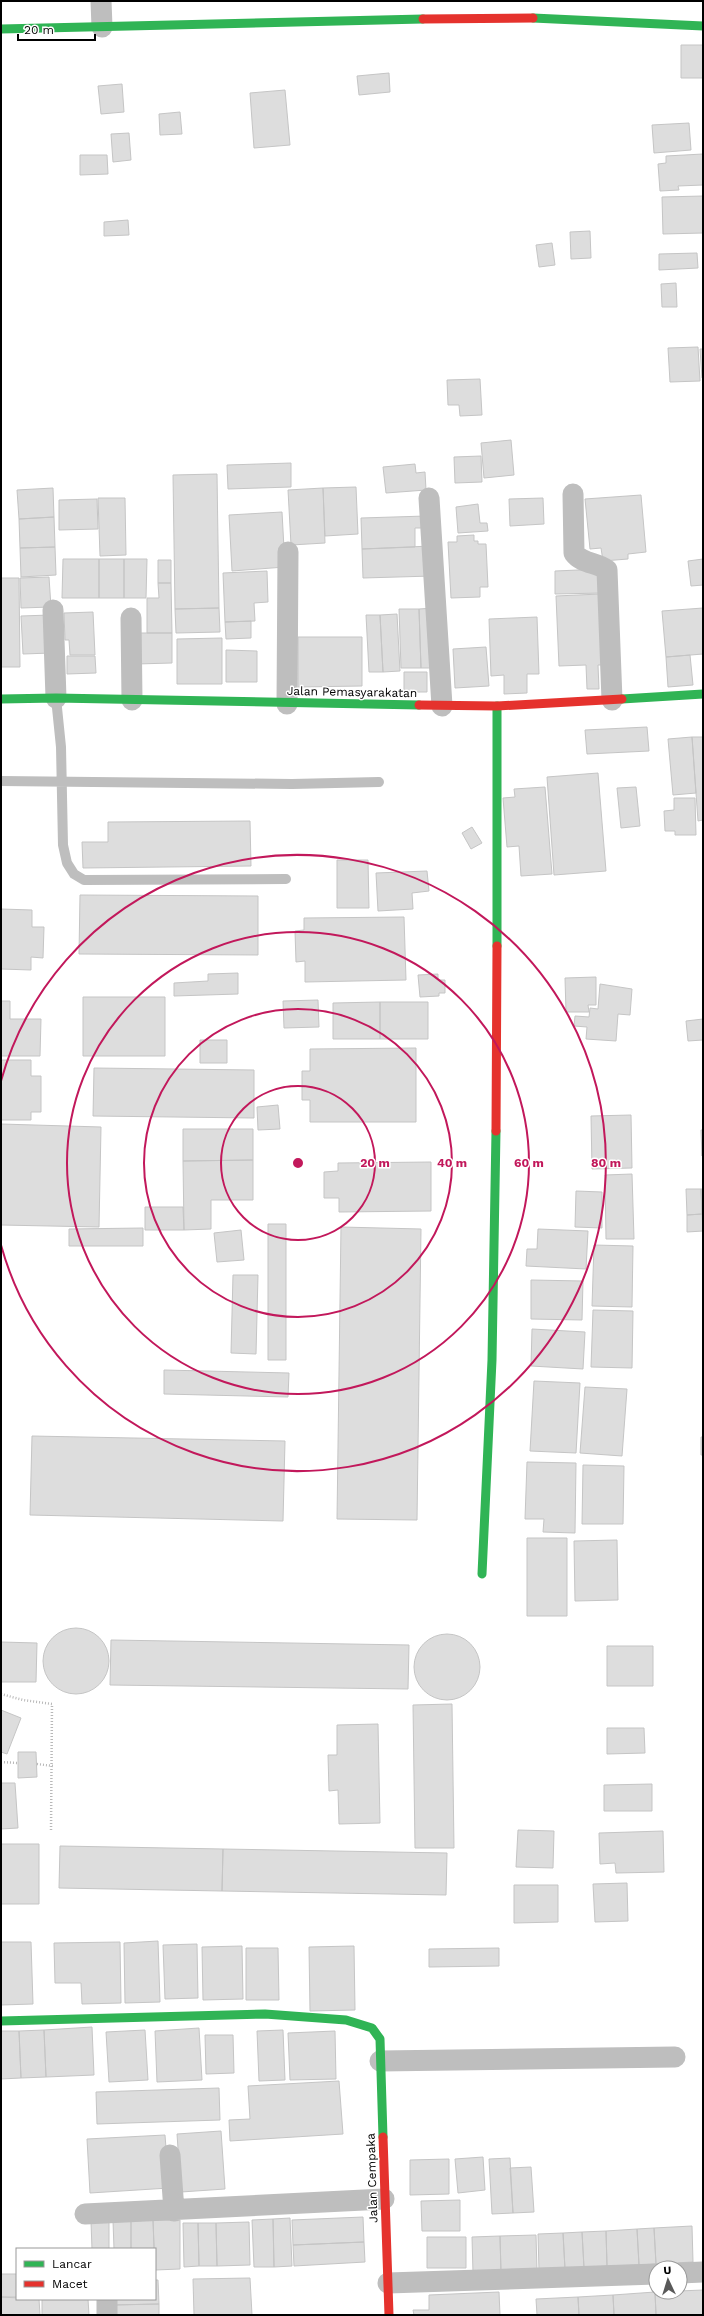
<svg xmlns="http://www.w3.org/2000/svg" width="704" height="2316" font-family="'Work Sans',sans-serif">
<style>
.building{fill:#ddd;stroke:#c5c5c5}
.lines{fill:none;stroke-linecap:round;stroke-linejoin:round}
.path{stroke:#b8b8b8;stroke-width:2.5;stroke-dasharray:1 2;stroke-linecap:butt}
.lane{stroke:#bebebe;stroke-width:10}
.street{stroke:#bebebe;stroke-width:21}
.fast{stroke:#30b455;stroke-width:9}
.jam{stroke:#e5322d;stroke-width:9}
.ring{fill:none;stroke:#c2185b;stroke-width:2}
.labels{text-anchor:middle;stroke-width:3;stroke-linejoin:round;paint-order:stroke}
.street-label{font-size:12px;fill:#000;stroke:#fff}
.centre{fill:#c2185b;stroke:#fff;stroke-width:2}
.ring-label{font-size:12px;text-anchor:middle;font-weight:bold;fill:#c2185b;stroke:#fff;stroke-width:3;stroke-linejoin:round;paint-order:stroke}
</style>
<rect width="100%" height="100%" fill="#fff"/>
<path class="building" d="M681,45h22v33h-22z
M389,73l1,19 -31,3 -2,-19z
M122,84l2,28 -23,2 -3,-28z
M285,90l5,55 -36,3 -4,-55z
M180,112l2,22 -22,1 -1,-21z
M689,123l2,27 -37,3 -2,-28z
M129,133l2,27 -18,2 -2,-28z
M703,154v31l-25,1 1,4 -19,1 -2,-27 8,-1v-7z
M80,155h27l1,19 -28,1z
M703,196v37l-40,1 -1,-37z
M128,220l1,15 -25,1v-14z
M590,231l1,27 -20,1 -1,-27z
M552,243l3,22 -16,2 -3,-22z
M697,253l1,15 -39,2v-16z
M676,283l1,24h-15l-1,-23z
M698,347l2,34 -30,1 -2,-34z
M700,349h3v29h-1z
M480,379l2,36 -22,1 -1,-11h-11l-1,-25z
M511,440l3,35 -30,3 -3,-35z
M481,456l1,26 -27,1 -1,-26z
M291,463v24l-63,2 -1,-24z
M415,464l1,9 9,-1 1,18 -40,3 -3,-26z
M217,474l2,134 -44,1 -2,-134z
M356,487l2,47 -33,2 -2,-48z
M53,488l1,29 -35,2 -2,-29z
M323,488l2,55 -34,2 -3,-55z
M641,495l5,57 -18,2v5l-25,2 -2,-13 -11,1 -5,-50z
M98,498h27l1,57 -26,1z
M543,498l1,26 -34,2 -1,-27z
M97,499l1,30 -39,1v-30z
M478,504l2,19h7l1,8 -30,2 -2,-26z
M282,512l3,55 -53,4 -3,-56z
M426,516l1,12h-12v19l-53,2 -1,-31z
M54,517l1,30 -35,1 -1,-29z
M474,535v6h4v3h8l2,43h-8v10l-29,1 -3,-56h9v-6z
M431,546l1,30 -69,2 -1,-29z
M55,547l1,28 -35,2 -1,-29z
M63,559h36v39h-37z
M99,559h25v39h-25z
M124,559h23l-1,39h-22z
M703,559v26l-12,1 -3,-25z
M158,560h13v23h-13z
M602,569l1,24 -48,1v-23z
M267,571l1,31 -14,1 1,18 -30,1 -2,-49z
M49,577l2,30 -30,1 -1,-30z
M1,578h18l1,89h-19z
M158,583h13l1,50h-25v-35h12z
M600,594l3,71h-5l1,24h-12l-1,-24 -27,1 -3,-70z
M219,608l1,24 -44,1 -1,-24z
M434,608l2,60h-15l-2,-59z
M703,608v46l-37,3 -4,-46z
M399,609h20l2,59h-20z
M93,612l2,43h-25l-1,-15h-4l-1,-27z
M397,614l3,57 -17,1 -3,-57z
M50,615l1,38 -28,1 -2,-38z
M366,615h14l3,57h-14z
M537,617l2,57h-12v19l-23,1v-19l-13,1 -2,-57z
M251,621v17l-25,1 -1,-17z
M136,633h36v30l-36,1z
M298,637h64v49l-64,1z
M222,638v46h-45v-45z
M486,647l3,39 -34,2 -2,-39z
M226,650l31,1v31h-31z
M690,655l3,30 -25,2 -2,-30z
M67,656h28l1,17 -29,1z
M404,672h23v20h-23z
M647,727l2,24 -62,3 -2,-24z
M692,737l4,56 -23,2 -5,-56z
M692,737h11v83l-5,1z
M598,773l8,98 -52,4 -7,-98z
M545,787l7,87 -31,2 -2,-30 -12,1 -4,-49 12,-1 -1,-8z
M636,787l4,39 -19,2 -4,-40z
M674,798h21l1,37h-21v-4h-10l-1,-20 10,-1z
M250,821l1,45 -168,2 -1,-26h26v-20z
M472,827l10,16 -11,6 -9,-16z
M337,860h31l1,48h-32z
M427,871l2,20 -17,2 1,16 -35,2 -2,-38z
M80,895l178,1v59l-179,-1z
M1,909l31,1v17h12l-1,31 -12,-1v13l-30,-1z
M404,917l2,63 -101,2v-21l-9,1 -1,-31 9,-1v-12z
M238,973v21l-64,2v-13l34,-2v-7z
M438,974v6h7v13h-6v3l-19,1 -2,-22z
M596,977v28h-8l1,7h-23l-1,-34z
M600,984l32,5 -2,26 -12,-1 -2,27 -30,-2 1,-12 -13,-1 1,-10 14,1 1,-9 8,1z
M83,997h82v59h-82z
M318,1000l1,27 -35,1 -1,-27z
M1,1001h9v18h31l-1,37h-39z
M380,1002h48v37h-48z
M380,1002v37h-47v-36z
M703,1019v21l-15,1 -2,-20z
M200,1040h27v23h-27z
M416,1048v74h-106v-22h-8v-29h8v-22z
M1,1060h30v16h10v36h-10v8h-30z
M94,1068l160,2v48l-161,-2z
M278,1105l2,24 -22,1 -1,-23z
M631,1115l1,53 -40,1 -1,-53z
M1,1124l100,3 -2,100 -98,-2z
M183,1129h70v31l-70,1z
M701,1130h2l-1,26z
M253,1160v40h-42v29l-27,1 -1,-69z
M431,1162v49l-92,1v-14h-15v-26l14,-1v-8z
M632,1174l2,65h-28l-1,-64z
M686,1189h15l1,25 -15,1z
M701,1189h2v25h-1z
M576,1191l26,1v36l-27,-1z
M145,1207h38l1,23h-39z
M702,1214l1,17 -16,1v-17z
M268,1224h18v136h-18z
M341,1227l80,2 -4,291 -80,-1z
M143,1228v18h-74v-17z
M538,1229l50,2 -2,38 -60,-3 1,-17h10z
M241,1230l3,30 -27,2 -3,-29z
M594,1245l39,1 -1,61 -40,-1z
M233,1275h25l-2,79 -25,-1z
M531,1280l52,1 -1,39 -51,-1z
M593,1310l40,1 -1,57 -41,-1z
M532,1329l53,3 -2,37 -52,-3z
M164,1370l125,3 -1,24 -124,-3z
M534,1381l46,2 -4,70 -46,-2z
M585,1387l42,2 -5,67 -42,-3z
M32,1436l253,5 -2,80 -253,-6z
M701,1437h2v18h-2z
M527,1462l49,1 -1,70 -32,-1 1,-13h-19z
M583,1465l41,1 -1,58h-41z
M527,1538h40v78h-40z
M617,1540l1,60 -43,1 -1,-60z
M43 1661a33 33 0 1 1 66 0a33 33 0 1 1-66 0Z
M414 1667a33 33 0 1 1 66 0a33 33 0 1 1-66 0Z
M111,1640l298,5 -1,44 -298,-4z
M1,1642l36,1 -1,39h-35z
M607,1646h46v40h-46z
M452,1704l2,144h-39l-2,-143z
M1,1710l20,8 -14,36 -6,-2z
M378,1724l2,99 -41,1 -1,-34 -9,1 -1,-36h9v-30z
M607,1728h37l1,25 -38,1z
M18,1752h18l1,25 -19,1z
M1,1783h14l3,45 -17,1z
M652,1784v27h-48v-26z
M518,1830l36,1 -1,37 -37,-1z
M663,1831l1,41 -48,1 -1,-10 -15,1 -1,-31z
M1,1844h38v60h-38z
M60,1846l163,3 -1,42 -163,-3z
M223,1849l224,4 -1,42 -224,-4z
M627,1883l1,38 -33,1 -2,-38z
M514,1885h44v37l-44,1z
M158,1941l2,61 -35,1 -1,-60z
M1,1942h30l2,62 -32,1z
M120,1942l1,61 -39,1 -1,-21h-26l-1,-40z
M197,1944l1,54 -33,1 -2,-54z
M242,1946l1,53 -40,1 -1,-53z
M354,1946l1,64 -45,1 -1,-64z
M246,1948h32l1,52h-33z
M499,1948v18l-70,1v-18z
M92,2027l2,48 -48,2 -2,-47z
M199,2028l3,52 -45,2 -2,-51z
M44,2030l2,47 -25,1 -2,-47z
M145,2030l3,50 -39,2 -3,-50z
M283,2030l2,50 -26,1 -2,-50z
M1,2031h18l2,47 -20,1z
M335,2031l1,48 -46,1 -2,-47z
M205,2035h28l1,38 -28,1z
M339,2081l4,53 -113,7 -1,-21 21,-1 -2,-33z
M219,2088l1,32 -123,4 -1,-32z
M221,2131l4,58 -44,3 -4,-58z
M165,2135l4,53 -79,5 -3,-54z
M483,2157l2,33 -27,3 -3,-34z
M510,2158l3,55 -21,1 -3,-55z
M449,2159v35l-39,1v-35z
M531,2167l3,45 -21,1 -3,-45z
M460,2200v31h-38l-1,-30z
M363,2217l1,25 -71,3 -1,-25z
M290,2218l2,48 -18,1 -1,-48z
M273,2219l1,48h-20l-2,-47z
M153,2220h27v49l-25,1z
M153,2220l1,29h-23v-28z
M113,2221h18v28h-17z
M91,2222h18v27h-17z
M249,2222l1,43 -33,1 -1,-43z
M183,2223h15l1,43 -15,1z
M198,2223h18l1,43h-18z
M692,2226l1,36 -37,2 -2,-36z
M654,2228l2,36 -17,1 -2,-36z
M637,2229l2,36 -32,1 -1,-35z
M606,2231l1,35 -23,2 -2,-36z
M582,2232l2,36 -19,1 -2,-36z
M563,2233l2,36 -26,1 -1,-36z
M536,2235l1,36 -36,2 -1,-37z
M500,2236l1,37h-28l-1,-36z
M427,2237h39v31h-39z
M364,2242l1,20 -71,4 -1,-21z
M1,2274h16v23h-16z
M250,2278l2,37h-58l-1,-36z
M155,2280h3l1,24 -47,1v-6h43z
M703,2290v25h-47l-1,-23z
M499,2292l1,23h-86l-1,-5h16v-15z
M655,2292l1,23h-42l-1,-20z
M613,2295l1,20h-35l-1,-18z
M1,2297l38,2 1,16h-39z
M578,2297l1,18h-42l-1,-16z
M42,2299h46l1,16h-47z
M159,2304v11h-47v-10z"/>
<g class="lines">
<path class="path" d="M1,1694l22,6 29,4 -1,127
M1,1762l17,1
M37,1764l16,2"/>
<path class="lane" d="M56,698l5,49 2,98 4,18 7,11 10,6 202,-1
M1,781l291,3 87,-2"/>
<path class="street" d="M101,1l1,26
M573,494l1,59c8,11 23,9 33,17l5,130
M429,498l13,208
M53,610l3,88
M131,618l1,82
M287,704l1,-152
M380,2061l295,-4
M170,2155l4,56
M85,2214l299,-15
M680,2273l23,-1
M388,2283l268,-9
M107,2299v16"/>
<path class="fast" d="M533,18l170,8
M1,29l422,-10
M1,699l55,-1 363,7
M622,699l81,-5
M497,706v240
M482,1574l10,-214 4,-229
M1,2021l264,-7 81,6 26,8 8,11 3,98"/>
<path class="jam" d="M423,19l110,-1
M419,705l78,1 125,-7
M496,1131l1,-185
M383,2137l6,178"/>
</g>
<g class="ring">
<circle cx="298" cy="1163" r="77"/>
<circle cx="298" cy="1163" r="154"/>
<circle cx="298" cy="1163" r="231"/>
<path d="M1 1081A308 308 0 1 1 1 1245"/>
</g>
<g class="labels">
<g class="street-label">
<text transform="translate(352 692) rotate(1)" y="4">Jalan Pemasyarakatan</text>
<text transform="translate(372 2178) rotate(-92)" y="4">Jalan Cempaka</text>
</g>
</g>
<circle cx="298" cy="1163" r="6" class="centre"/>
<g class="ring-label">
<text x="375" y="1167">20 m</text>
<text x="452" y="1167">40 m</text>
<text x="529" y="1167">60 m</text>
<text x="606" y="1167">80 m</text>
</g>
<rect width="704" height="2316" fill="none" stroke="#000000" stroke-width="4"/>
<rect x="16" y="2248" width="140" height="52" fill="#ffffff" stroke="#999999"/>
<rect x="24" y="2261" width="20" height="6" fill="#30b455" stroke="#999999"/>
<text x="52" y="2268" font-size="12" fill="#000000">Lancar</text>
<rect x="24" y="2281" width="20" height="6" fill="#e5322d" stroke="#999999"/>
<text x="52" y="2288" font-size="12" fill="#000000">Macet</text>
<g transform="translate(668 2280) rotate(356)"><circle r="19" fill="#ffffff" stroke="#999999"/>
<path d="M0-3L7 15L0 10L-7 15Z" fill="#595959"/>
<text y="-6" font-size="11" font-weight="bold" text-anchor="middle" fill="#000000">U</text>
</g>
<path d="M18 34v6h77v-6" fill="none" stroke="#000000" stroke-width="2"/>
<text x="24" y="34" font-size="12" fill="#000000" stroke="#ffffff" stroke-width="3" paint-order="stroke">20 m</text>
</svg>
